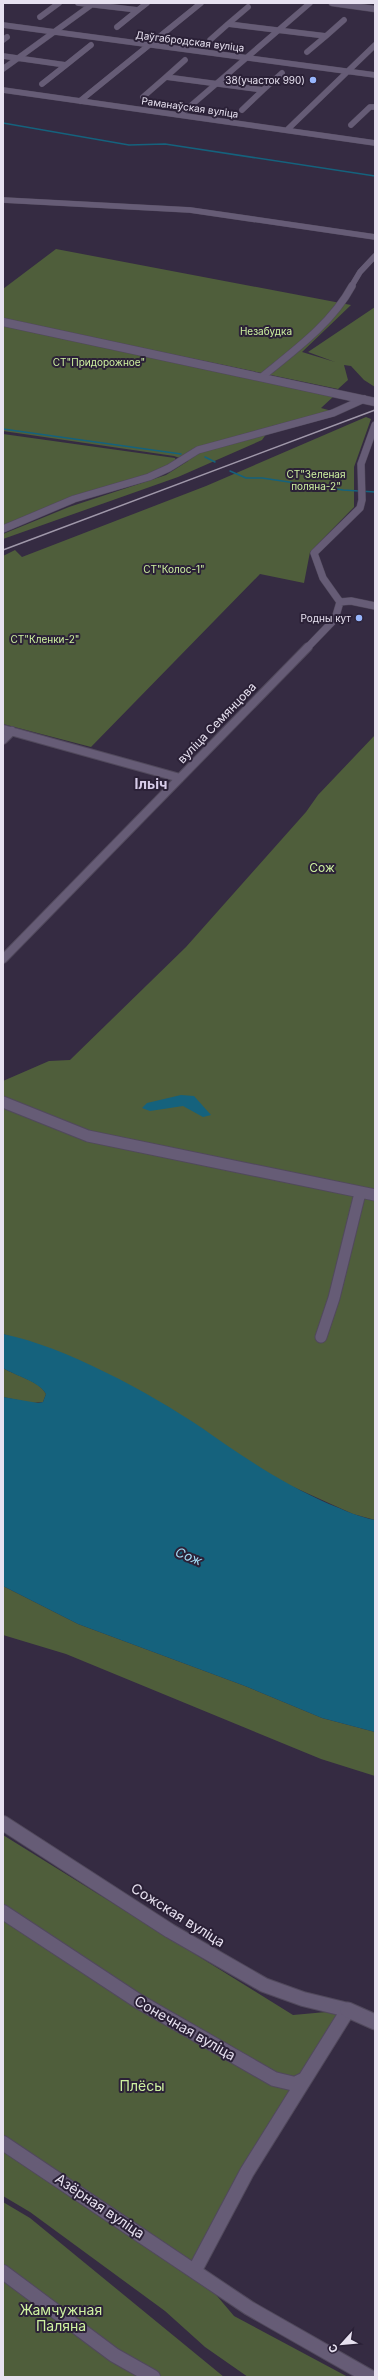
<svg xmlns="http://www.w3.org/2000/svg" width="378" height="2380" font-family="Inter,sans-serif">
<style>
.green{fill:#4f5e3b}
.water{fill:#15627d}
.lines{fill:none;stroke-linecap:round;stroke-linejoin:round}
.stream{stroke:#15627d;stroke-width:1.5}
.minor-far4-casing{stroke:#51495c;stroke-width:6}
.minor-far3-casing{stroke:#51495c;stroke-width:8}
.minor-far2-casing{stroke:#51495c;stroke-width:10}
.minor-far1-casing{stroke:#51495c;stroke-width:13}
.minor-casing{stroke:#51495c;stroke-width:16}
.tertiary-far2-casing{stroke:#51495c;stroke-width:7}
.tertiary-far1-casing{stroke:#51495c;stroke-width:9}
.tertiary-casing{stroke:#51495c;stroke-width:17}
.minor-far4{stroke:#665c76;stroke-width:5.5}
.minor-far3{stroke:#665c76;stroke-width:7}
.minor-far2{stroke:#665c76;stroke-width:8}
.minor-far1{stroke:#665c76;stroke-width:11}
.minor{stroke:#665c76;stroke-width:14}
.tertiary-far2{stroke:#665c76;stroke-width:6}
.tertiary-far1{stroke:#665c76;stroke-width:8}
.tertiary{stroke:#665c76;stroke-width:15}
.rail{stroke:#a098aa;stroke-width:1.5}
.poi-dot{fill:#97b6fd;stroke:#2b2137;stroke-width:1.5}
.labels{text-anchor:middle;stroke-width:4;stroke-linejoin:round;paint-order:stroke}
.far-street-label{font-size:10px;fill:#e7e1f0;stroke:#2b2137}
.far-poi-label{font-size:10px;fill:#e7e1f0;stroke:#2b2137;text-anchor:end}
.far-park-label{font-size:10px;fill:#cef1a0;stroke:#2b2137}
.street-label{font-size:12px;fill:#e7e1f0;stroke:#2b2137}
.park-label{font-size:12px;fill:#cef1a0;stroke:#2b2137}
.water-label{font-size:13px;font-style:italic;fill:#a5ddf6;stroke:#2b2137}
.quarter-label{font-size:14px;font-weight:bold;fill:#d8cdea;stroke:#2b2137}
.near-street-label{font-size:14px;fill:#e7e1f0;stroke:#2b2137}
.near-park-label{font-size:14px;fill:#cef1a0;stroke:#2b2137}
</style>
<rect width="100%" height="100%" fill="#352b42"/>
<path class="green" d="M56,249l295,56 -49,47 33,10 -27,-10 67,-45v80l-11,-7 -13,-14 -7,-1 4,15 -10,9 -335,-70v-30z
M3,326l331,70 -13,12 11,3 -60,15 -10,14 -84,37 -175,62v-5l66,-27 97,-32 22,-14 -14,-5 -171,-25z
M366,417l5,2 -17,48v40l-44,45 -6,31 -44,-9 -169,173 -88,-23v-168l12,-6 7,7 184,-71z
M3,434l172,24 1,3 -18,11 -155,55z
M375,735v785l-22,-6 -64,-29 -29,-16 -92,-62 -75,-39 -30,-14 -60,-20v-253l46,-20 21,-1 116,-113 120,-135 12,-17z
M3,1368c13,8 37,13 43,26l-3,8 -11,1 -29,-6z
M3,1586l75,38 167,62 77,32 53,14v44l-54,-17 -255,-105 -63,-19z
M3,1835l290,180 55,-5 -153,260 39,46 114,61h-100l-43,-30 -40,-36 -135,-99 -27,-16z
M3,2202l27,16 194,159h-221z"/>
<path class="water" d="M181,1095l13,1 17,19 -8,2 -20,-11 -33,5 -8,-3 5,-5z
M3,1334c61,12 147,59 199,94 41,29 81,56 127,76 15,6 30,13 46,16v212l-53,-14 -77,-32 -167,-62 -75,-38v-189l35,6 5,-1 3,-8c-6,-12 -30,-18 -43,-26z"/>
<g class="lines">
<path class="stream" d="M3,123l126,22 36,-1 210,32
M3,429l178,25
M205,457l10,5
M230,471l16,7h16l81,12 32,2"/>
<g class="minor-far4-casing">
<path id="minor-far4" d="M78,3l60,7 -21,17
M138,10l9,-7
M40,17l19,-14
M228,24l20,-17
M3,25l372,50
M326,36l18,-16
M3,40l4,-3
M210,40l18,-16 98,12 -19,16
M3,56l63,9 -24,19
M66,65l25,-20
M3,69l91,-66
M166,77l19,-17
M3,90l372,53
M263,90l19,-17
M143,97l23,-20 97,13 -21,20
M80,101l121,-98
M180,115l130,-112
M351,125l19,-18h5
M287,130l88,-85
M3,200l187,10 185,27
M351,287l9,-15 15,-16"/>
</g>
<g class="minor-far3-casing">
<path id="minor-far3" d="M263,376c32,-26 69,-53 89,-90
M3,529l71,-30 75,-22 20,-9 29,-18 135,-37 31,-14
M340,602l11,-1 24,5
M307,648l28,-29 5,-17 -17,-24 -9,-25 46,-45 2,-8 -1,-36 14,-39"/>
</g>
<g class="minor-far2-casing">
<path id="minor-far2" d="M3,729l177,49
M3,740l9,-9
M3,959l305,-312"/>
</g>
<g class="minor-far1-casing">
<path id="minor-far1" d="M3,1102l85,34 287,59
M321,1337l13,-39 26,-105"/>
</g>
<g class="minor-casing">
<path id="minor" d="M3,1823l167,108 94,54 39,14 45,11 -101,162 -52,98
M3,1912l135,89 136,78 21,5 10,-5
M3,2143l246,165 121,69
M3,2272l111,83 39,22"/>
</g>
<g class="tertiary-far2-casing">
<path id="tertiary-far2" d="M332,3l43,6"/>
</g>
<g class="tertiary-far1-casing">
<path id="tertiary-far1" d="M3,322l372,80"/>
</g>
<g class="tertiary-casing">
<path id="tertiary" d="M348,2010l27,12"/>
</g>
<use href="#minor-far4" class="minor-far4"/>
<use href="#minor-far3" class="minor-far3"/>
<use href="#minor-far2" class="minor-far2"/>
<use href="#minor-far1" class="minor-far1"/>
<use href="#minor" class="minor"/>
<use href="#tertiary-far2" class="tertiary-far2"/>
<use href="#tertiary-far1" class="tertiary-far1"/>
<use href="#tertiary" class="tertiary"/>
<path class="rail" d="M3,550l372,-140"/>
</g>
<g class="poi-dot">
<circle cx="313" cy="80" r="4"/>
<circle cx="359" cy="618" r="4"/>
</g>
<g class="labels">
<g class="far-street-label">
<text transform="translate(190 41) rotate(7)" y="4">Даўгабродская вуліца</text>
<text transform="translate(190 107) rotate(8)" y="4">Раманаўская вуліца</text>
</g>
<g class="far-poi-label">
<text x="305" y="84">38(участок 990)</text>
<text x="351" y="622">Родны кут</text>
</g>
<g class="far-park-label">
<text x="266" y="335">Незабудка</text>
<text x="99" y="366">СТ"Придорожное"</text>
<text x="316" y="478">СТ"Зеленая<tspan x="316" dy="12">поляна-2"</tspan></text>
<text x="174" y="573">СТ"Колос-1"</text>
<text x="45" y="643">СТ"Кленки-2"</text>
</g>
<g class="street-label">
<text transform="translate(217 723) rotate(-46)" y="4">вуліца Семянцова</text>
</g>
<g class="park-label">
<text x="322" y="872">Сож</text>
</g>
<g class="water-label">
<text transform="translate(189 1556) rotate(22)" y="5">Сож</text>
</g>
<g class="quarter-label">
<text x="151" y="789">Ільіч</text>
</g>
<g class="near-street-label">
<text transform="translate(178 1915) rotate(32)" y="5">Сожская вуліца</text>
<text transform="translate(185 2028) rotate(30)" y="5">Сонечная вуліца</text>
<text transform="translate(100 2206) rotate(34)" y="5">Азёрная вуліца</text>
</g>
<g class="near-park-label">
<text x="142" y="2091">Плёсы</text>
<text x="61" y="2315">Жамчужная<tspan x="61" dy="16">Паляна</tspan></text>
</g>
</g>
<rect width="378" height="2380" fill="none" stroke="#e7e1f0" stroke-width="8"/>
<g transform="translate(342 2344) rotate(243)" stroke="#2b2137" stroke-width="3" paint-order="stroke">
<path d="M0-3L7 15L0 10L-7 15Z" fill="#e7e1f0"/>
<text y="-6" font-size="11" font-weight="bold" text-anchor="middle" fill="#e7e1f0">С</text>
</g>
</svg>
